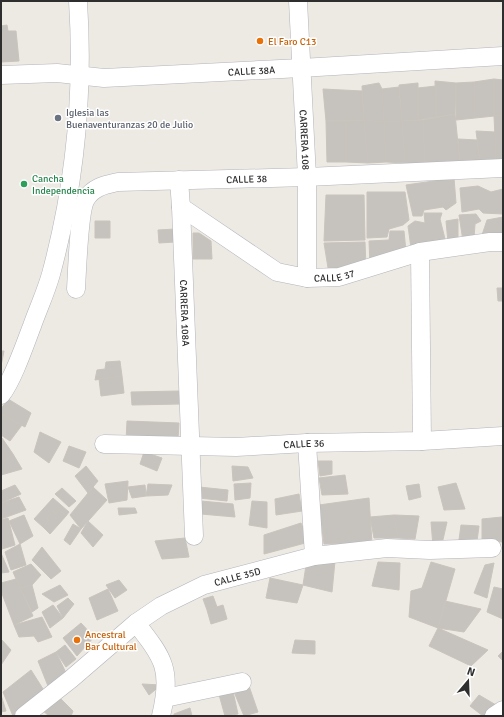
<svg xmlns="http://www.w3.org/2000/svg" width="504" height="717" font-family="Signika,sans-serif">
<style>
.building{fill:#c6c3be;stroke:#c9c4bc}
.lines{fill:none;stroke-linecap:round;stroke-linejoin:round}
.minor-casing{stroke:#b3b4bc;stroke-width:19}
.minor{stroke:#fff;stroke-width:18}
.food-dot{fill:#e8710a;stroke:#fff;stroke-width:1.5}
.worship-dot{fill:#6b7280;stroke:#fff;stroke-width:1.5}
.leisure-dot{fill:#2e9e5b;stroke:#fff;stroke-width:1.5}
.labels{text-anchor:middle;stroke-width:3;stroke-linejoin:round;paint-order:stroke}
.food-label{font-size:10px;fill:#c56008;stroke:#fff;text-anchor:start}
.street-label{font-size:10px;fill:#2e2e2e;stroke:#fff}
.worship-label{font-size:10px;fill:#5b616d;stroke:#fff;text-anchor:start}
.leisure-label{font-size:10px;fill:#27864d;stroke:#fff;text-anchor:start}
</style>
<rect width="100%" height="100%" fill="#ede9e3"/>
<path class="building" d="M7,25l1,6h8l3,30 -18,1v-36z
M494,79l9,1v35l-9,1z
M494,79v37l-19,2 -1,-36z
M435,81l21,2 -1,31 -19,3z
M474,82l1,36 -19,2v-37z
M379,83l3,6 2,33 -20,-2 -2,-34z
M418,83v37l-16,1 -3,-36z
M436,86v31l-18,3v-32z
M399,87l3,34 -18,1 -2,-33z
M323,89l39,2 2,29 -38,1z
M455,114l5,50h-35l-2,-44z
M503,115v44h-7l-2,-43z
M364,120l4,43 -22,-1v-41z
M364,120l20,2 2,40 -18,1z
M423,120l2,44 -20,-1 -3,-42z
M326,121h20v41h-19z
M402,121l3,42 -19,-1 -2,-40z
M476,131l19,1 1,27 -16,2z
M458,139l19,1 3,21 -20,3z
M454,178l2,25 -10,7 -3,-3 -19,3 -2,6h-9l-7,-31z
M478,186l13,6 12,-3v25l-20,-1 -4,-4 -17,3 -2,-24z
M367,192h38l4,28 -6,5 -14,4 -2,8 -20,1z
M326,195h38l1,45 -41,1z
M424,213h18l-2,6 5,20 -34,9 -3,-22 7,-5 10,2z
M476,214l5,7 -6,3 -1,14 -11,3 -4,-26z
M503,217v22l-22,-1 6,-18z
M458,219v20l-10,3 -2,-21z
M95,221h15v17h-15z
M175,229v13l-16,1 -1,-13z
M390,231h14l2,21 -36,13 -1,-24 20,-1z
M193,233h6l12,8 1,18h-19z
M365,242l1,25 -37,7 -5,-31z
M497,288h6v13h-5z
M1,351h3l-3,15z
M120,361l2,15 -27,4 2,-10 8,-1 1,-7z
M122,376l2,17 -23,3 -2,-17z
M180,391v13l-48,1 -1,-13z
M8,399l23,14 -6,14 -24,-13v-5z
M1,414l21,11 -12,16 -9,-6z
M127,421l52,2 -1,16 -52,2z
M40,432l21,10 -12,21 -15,-11z
M2,438l11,16 -12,10v-25z
M69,446l17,6 -7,16 -16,-7z
M144,452l18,6 -5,13 -17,-7z
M13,454l9,15 -21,6v-11z
M318,461h14v13l-12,2z
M86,466l12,15 -10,12 -13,-17z
M232,466l16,1 5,11 -20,3z
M345,475l3,19 -26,1 -3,-17z
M128,481l-1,19 -18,3 -4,-19z
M251,483l-1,15 -15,2 -1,-16z
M456,483l9,26 -21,1 -6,-23z
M148,484l24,1 -4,10 -22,1z
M419,484l2,13 -12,3 -3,-14z
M15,485l6,9 -20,9v-12z
M145,485l1,11 -14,2 -4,-11z
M93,487l14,13 -26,29 -11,-14z
M199,487l29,3 -1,11 -28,-3z
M62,488l14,13 -7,6 -14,-13z
M299,494l3,17 -26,4 -1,-16z
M19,497l7,13 -25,9v-16z
M53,498l16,14 -3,4 -7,-6 -3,4 -3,-3 -6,7 2,2 -6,7 -9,-8z
M369,498l3,45 -48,1 -5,-39z
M201,501l32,3 2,13 -34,-3z
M252,501l15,1v26l-18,-3z
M118,508h17l2,5 -18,2z
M59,510l7,6 -16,18 -7,-7 6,-7 -2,-2 6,-7 3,3z
M24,515l9,21 -13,8 -11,-23z
M394,515l4,23h-24l-4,-21z
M394,515l25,1 -4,23 -17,-1z
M502,517v25l-20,-3v-20z
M8,518l7,27 -13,4 -1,-29z
M88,521l15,14 -10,12 -12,-14z
M431,522h16l-5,22 -9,2z
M301,523l8,19 -45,12v-19z
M73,524l8,5 -11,16 -6,-5z
M461,525l18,1 -2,15 -18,-1z
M185,538l4,19 -27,2 -7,-18z
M20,544l6,21 -15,5 -6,-18z
M42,547l19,24 -10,8 -19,-19z
M1,553l8,19 -8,1z
M307,559l28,2 -3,31 -29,-7z
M378,562l22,1 -1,27 -27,-4z
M431,562l24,7 -17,59 -29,-11 2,-26 11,-3z
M494,563l-7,35 -13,-5 11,-28z
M31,564l10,11 -9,10 -12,3 -7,-16z
M270,578l33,7 -6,18 -31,-5z
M16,579l17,37 -19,9 -13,-34v-8z
M119,580l8,10 -12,8 -9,-13z
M32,585l6,23 -6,4 -12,-24z
M60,585l8,10 -14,7 -12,-8z
M494,587l9,2v30l-16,-7z
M108,589l10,22 -21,9 -8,-22z
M213,596l4,11 -10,3 -4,-11z
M68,598l6,6 -11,14 -6,-12z
M445,601l36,8 -17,23 -26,-4z
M53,605l10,13 -13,10 -8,-16z
M223,605l4,14 -16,5 -4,-14z
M42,617l10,20 -14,5 -4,-6 -15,1 -5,-12z
M81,623l13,14 -17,19 -14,-18z
M438,628l50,22 -17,16 -42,-20z
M1,639l10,11 -10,15z
M295,640l20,1v13l-23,-1z
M65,645l11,14 -10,8 -10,-15z
M503,651v10l-5,-5z
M56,652l11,23 -19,11 -10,-25z
M31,670l14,22 -32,24 -10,-24z
M142,684l19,1 -12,10z
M249,686l9,26 -14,4 -12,-29z
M232,687l6,27 -13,2 -7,-25z
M1,695l5,16 -5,1z
M57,695l16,16 -2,5h-22l-7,-6z
M479,695l17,10 -8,11h-5l-13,-10z
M190,708l2,8h-18v-2z"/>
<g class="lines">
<g class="minor-casing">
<g id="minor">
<path id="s1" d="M298,1l9,176v101"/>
<path id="s2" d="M1,75l56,-2 47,5 197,-10 202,-12"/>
<path id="s3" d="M179,180l2,27 13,329"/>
<path id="s4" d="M181,207l96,65 30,6 32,-1 81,-25 70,-10h13"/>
<path d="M420,252l2,189"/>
<path id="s5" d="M76,289c1,-16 3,-79 10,-90 7,-12 19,-14 32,-17l189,-5 196,-9"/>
<path d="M1,395c12,-15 24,-51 31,-69 6,-17 14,-34 19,-52 24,-89 33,-181 27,-273"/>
<path d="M307,443l7,113"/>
<path id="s6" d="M104,444l132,3 71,-4 115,-2 81,-5"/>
<path d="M136,623c28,36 36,46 25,93"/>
<path d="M165,698l77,-16"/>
<path id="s7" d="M24,716l47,-37 65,-56 25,-17 43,-21 110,-29 73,-8 43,2 62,-2"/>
<path d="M494,716l9,-6"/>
</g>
</g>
<use href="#minor" class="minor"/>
</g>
<g class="food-dot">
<circle cx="260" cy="41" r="4"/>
<circle cx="77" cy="640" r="4"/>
</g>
<circle class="worship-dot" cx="58" cy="118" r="4"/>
<circle class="leisure-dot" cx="24" cy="184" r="4"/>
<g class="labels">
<g class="food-label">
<text x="268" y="45">El Faro C13</text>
<text x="85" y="638">Ancestral<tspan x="85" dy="12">Bar Cultural</tspan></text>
</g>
<g class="street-label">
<text dy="4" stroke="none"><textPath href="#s2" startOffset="251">CALLE 38A</textPath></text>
<text dy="4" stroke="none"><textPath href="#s1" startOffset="139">CARRERA 108</textPath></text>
<text dy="4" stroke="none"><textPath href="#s5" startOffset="257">CALLE 38</textPath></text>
<text dy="4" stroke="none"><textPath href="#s4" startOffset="174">CALLE 37</textPath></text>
<text dy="4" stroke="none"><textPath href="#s3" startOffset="133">CARRERA 108A</textPath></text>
<text dy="4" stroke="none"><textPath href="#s6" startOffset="200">CALLE 36</textPath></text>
<text dy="4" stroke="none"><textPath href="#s7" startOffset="258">CALLE 35D</textPath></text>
</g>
<g class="worship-label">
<text x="66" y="116">Iglesia las<tspan x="66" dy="12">Buenaventuranzas 20 de Julio</tspan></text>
</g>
<g class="leisure-label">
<text x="32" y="182">Cancha<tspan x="32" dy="12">Independencia</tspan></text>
</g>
</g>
<rect width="504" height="717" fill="none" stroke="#2e2e2e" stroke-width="4"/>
<g transform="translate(468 681) rotate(19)" stroke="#ffffff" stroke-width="3" paint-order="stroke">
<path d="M0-3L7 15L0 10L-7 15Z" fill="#2e2e2e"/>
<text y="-6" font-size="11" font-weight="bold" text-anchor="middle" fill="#2e2e2e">N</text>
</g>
</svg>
